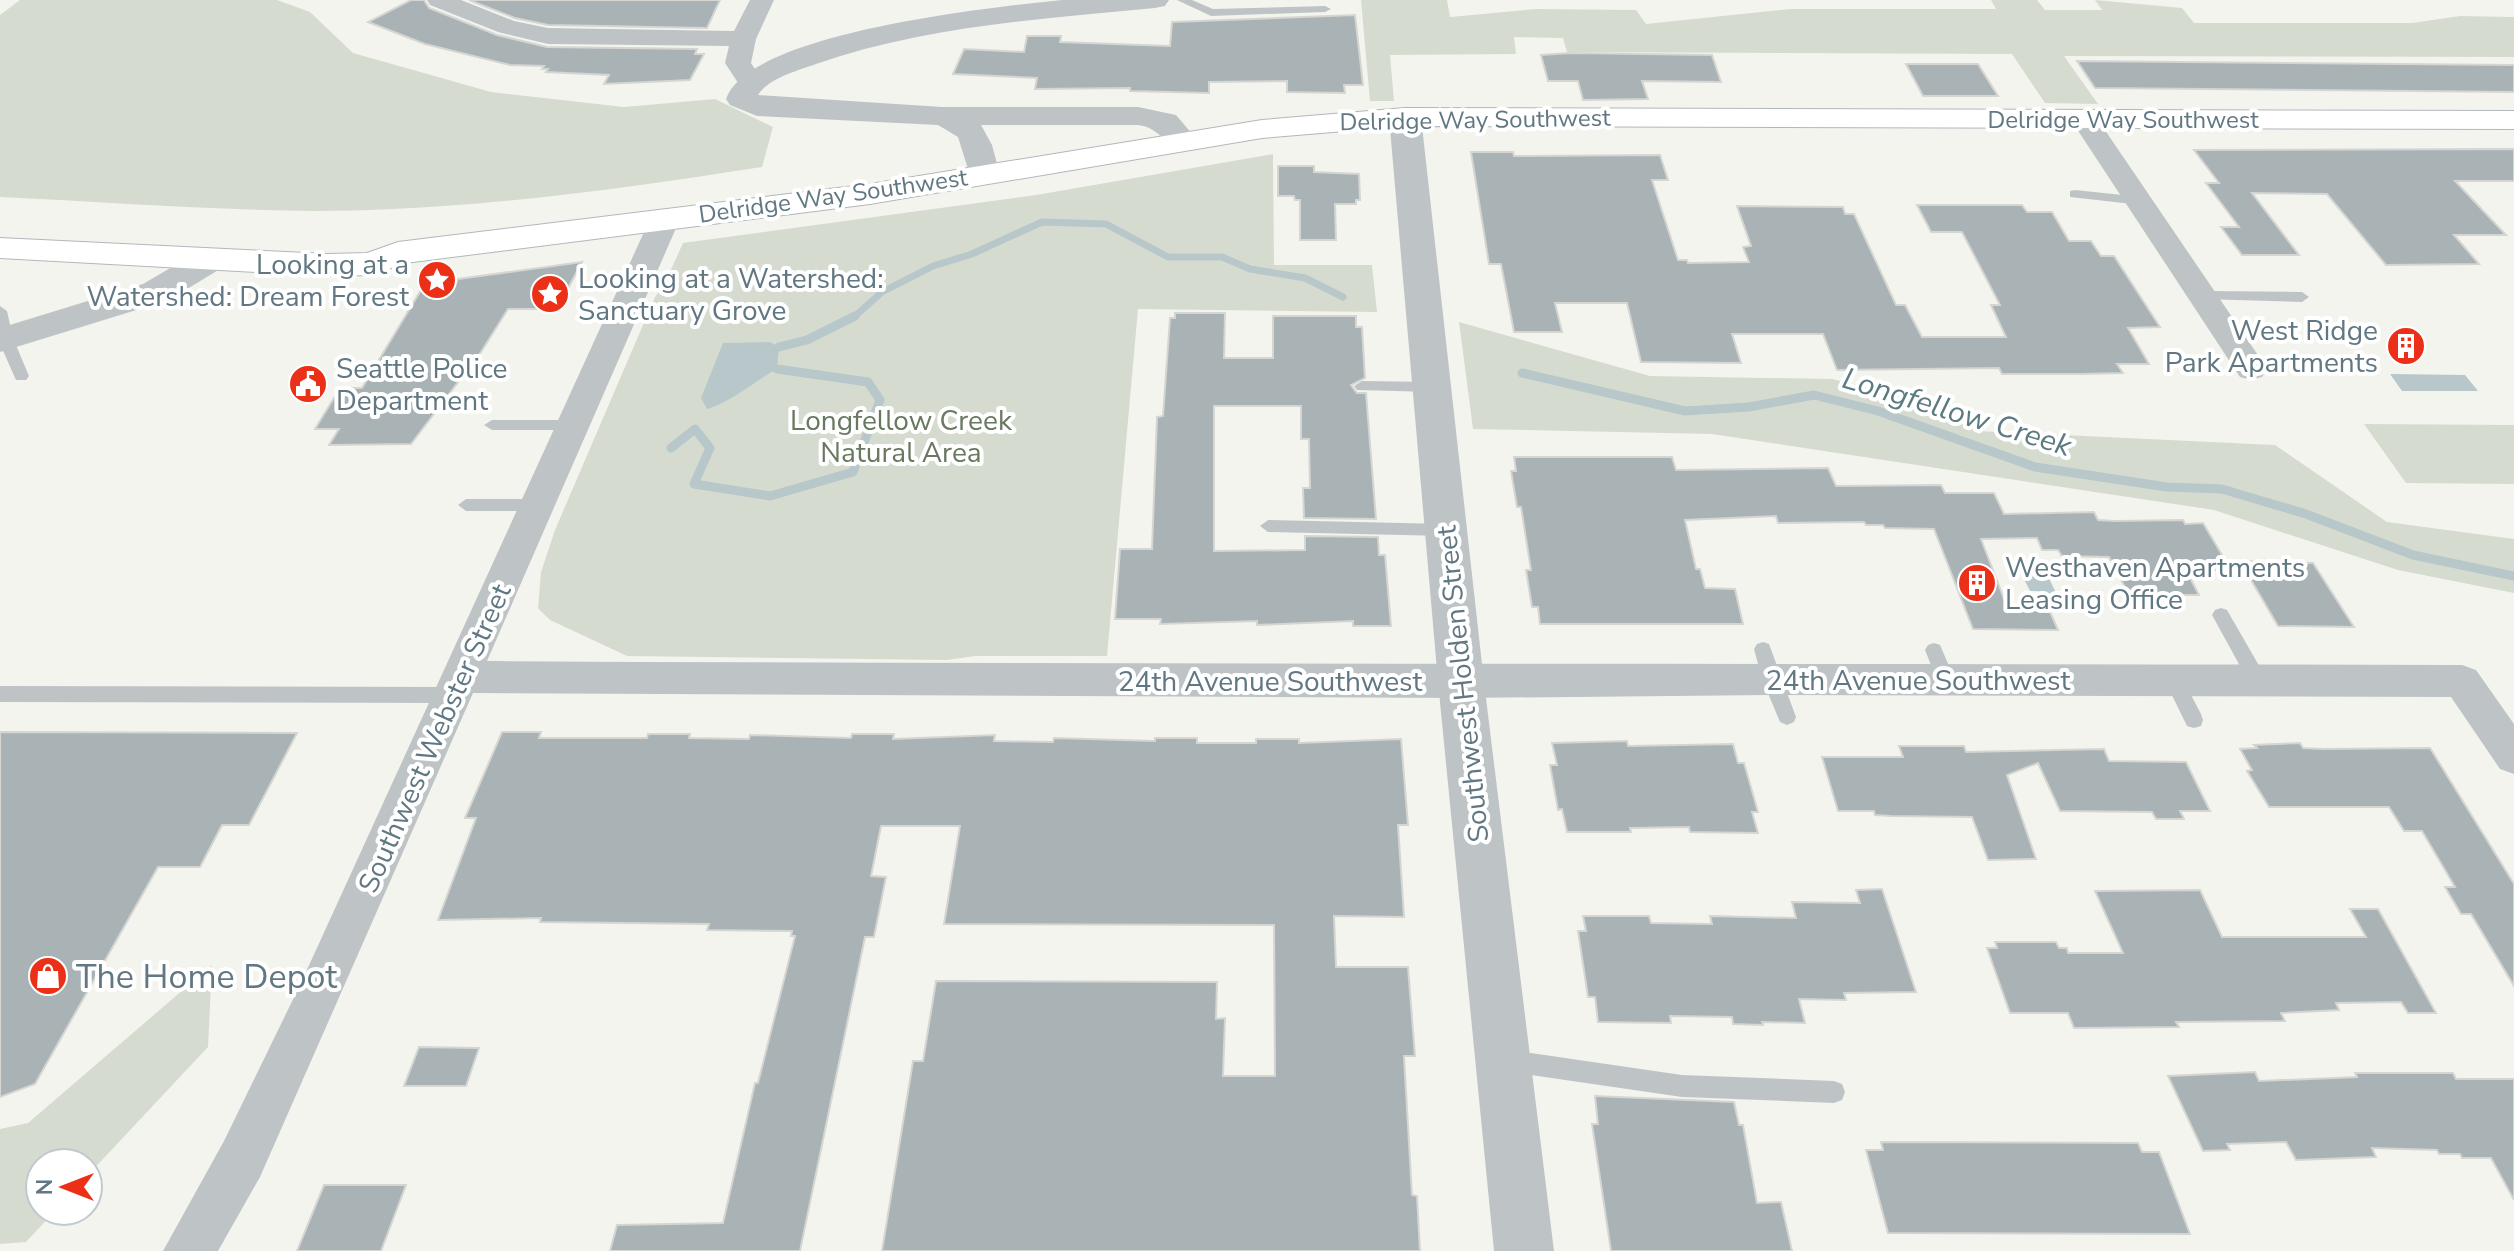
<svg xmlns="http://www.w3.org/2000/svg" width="2514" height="1251" font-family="'Nunito Sans',sans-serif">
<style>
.green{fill:#d6dbd0}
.water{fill:#b7c7ca}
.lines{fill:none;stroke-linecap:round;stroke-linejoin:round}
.stream-far1{stroke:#b7c7ca;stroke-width:7}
.stream{stroke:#b7c7ca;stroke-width:9}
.building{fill:#a9b3b6;stroke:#d5d5d2;stroke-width:2}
.secondary-casing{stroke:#b1b8bb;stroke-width:2}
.service{fill:#bec4c6;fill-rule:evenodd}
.minor{fill:#bec4c6;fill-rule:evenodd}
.tertiary{fill:#bec4c6;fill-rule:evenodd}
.secondary{fill:#fff;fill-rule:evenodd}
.labels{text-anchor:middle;stroke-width:8;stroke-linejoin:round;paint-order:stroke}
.far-street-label{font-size:24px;fill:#617782;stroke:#fff}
.poi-label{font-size:28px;fill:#617782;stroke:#fff;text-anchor:start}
.park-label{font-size:28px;fill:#687960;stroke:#fff}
.street-label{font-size:28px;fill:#617782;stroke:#fff}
.water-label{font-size:30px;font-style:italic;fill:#5c7b80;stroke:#fff}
.near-poi-label{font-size:34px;fill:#617782;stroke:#fff;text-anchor:start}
</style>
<rect width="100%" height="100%" fill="#f4f4ef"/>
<path class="green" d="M20,0h257l33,12 43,41 138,39 133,15 91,-8 58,28 -11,40c-148,23 -298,44 -447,44 -105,-1 -210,-9 -315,-14v-182z
M1361,0h86l3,17 86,-8 100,1 10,14 144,-15h206l-5,-9h46l8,10h57l-7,-10 87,8 12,15h218l48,-7 54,1v40l-450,-1 34,48 -53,-1 -33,-49 -445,-2 -4,-14 -49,-1 2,17 -126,1 4,46h-24z
M1273,154l1,111h98l5,47 -239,-3 -31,347h-132l-28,4 -320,-4 -77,-36 -12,-12 3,-36 14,-42 100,-233 10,-14 18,-40 353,-48z
M1459,322l191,54 182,3 81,19 64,33 298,14 112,77 127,17v54l-116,-23 -184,-60 -502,-76 -239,-5z
M2364,424l150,1v59l-108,-1z
M212,965l-4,82 -120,128v-12h-48v48h15l-29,31 -26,2v-115l28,-6z"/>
<path class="water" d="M770,342l9,5 -2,22c-24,13 -44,32 -70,40l-6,-11 22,-55z
M2390,374l75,1 13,16h-76z
M2023,564l21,4 14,29 -3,4 -18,-10h-7l-11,-22z"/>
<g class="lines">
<path class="stream-far1" d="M853,318l29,-26 51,-26 39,-12 70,-32 64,2 62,33h54l28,12 55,9 38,19"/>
<path class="stream" d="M779,347l28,-7 48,-24
M1522,373l163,38 64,-4 65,-12 64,16 157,56 132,20 55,2 84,25 107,41 101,21
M671,448l24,-19 15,19 -16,36 76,12 83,-24 27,-72 -12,-18 -91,-13"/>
</g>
<path class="building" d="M411,0h13l5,8 68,27 50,12 150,2 -2,5h9l-14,26 -86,4 5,-9 -63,-3 2,-3h-6l2,-3 -34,-1 -85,-21 -57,-22z
M469,0h251l-13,28 -159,-3 -33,-7z
M1355,15l8,70h-19l1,8 -58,-1v-11l-78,1v11l-79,-2v-3l-95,1 2,-11 -84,-4 11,-25 60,3 3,-16h34l-1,6 110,4 2,-24z
M1570,53l142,2 9,27 -79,-1 6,18 -65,1 -5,-19h-30l-7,-26z
M2077,61l437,4v27l-419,-4z
M1906,64h72l20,32h-75z
M2514,149v32h-59l51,54h-52l25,29 -93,1 -59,-71 -75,-1 47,62h-57l-21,-28h18l-33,-44h13l-25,-33z
M1471,152h42l1,4 146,-1 8,25h-16l26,80h9l1,3 61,-1 -6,-15 8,-1 -14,-40 106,1 2,7h9l42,91h9l17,32h84l-15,-32h9l-38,-73h-31l-14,-27h105l5,7h25l17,29h22l10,15h13l46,71 -32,1 21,36h-32l6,9 -42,1h-79l-3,-6 -162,2 -14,-36h-91l9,29 -100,-1 -14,-59h-72l7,29h-48l-13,-68h-12z
M1278,166h36v6l45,2 1,26h-4v4h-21l1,36h-36v-40h-5l-1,-4h-16z
M582,262l-25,47h-49l-27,43 -70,92 -82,1 10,-16h-24l25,-41h22l59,-98h31l6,-11z
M1175,313h50l-1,45h49v-42h83v11h6l3,51 -14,7 6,8h9l10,126 -72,-1 -1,-30h7l-1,-49h-8v-33h-87v145l91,-1v-14l73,1 1,18h6l6,71h-38v-5l-96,4v-4l-97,3 1,-5h-46l5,-70h32l5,-132 6,-1 7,-98h5z
M1514,457h158l4,13 152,-2 8,18 105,-1 4,8h49l10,21 90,-2 4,8 17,1 68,-1 2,4 18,-1 28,47h-45l13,25h-70l-20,-38 -47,-1 -4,-6h-16l-5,-12 -56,1 25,65 41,1 11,25 -85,-1 -39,-100 -49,-1 -2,-3h-17l-2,-3 -86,1 -2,-7 -91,4 11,49h4l5,19 30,1 8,35h-203l-2,-17h-6l-6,-37h5l-10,-63h-4l-6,-36h5z
M2240,561l73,2 41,64 -76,-1z
M0,732l297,1 -48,92h-27l-22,42h-42l-123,217 -35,13z
M502,732h39l-2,6h108l1,-4h42l-1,4 60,1 1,-4 101,3 1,-4h42l-1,5 102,-4 -1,6 59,1 1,-4 101,3v-3h42v5h59v-4h43v4l102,-4 7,86h-10l6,92 -70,-1 2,51h72l7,89h-11l8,139 5,1 3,55h-538l31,-190h10l13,-80 281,1 -1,37 9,-1 -2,58h52l-1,-151 -330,-1 16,-98h-79l-10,50 15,1 -12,60h-9l-65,314h-190l7,-26 106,-2 32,-140h3l37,-147h-4l1,-5 -85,-1 2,-6 -169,-2 1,-4 -103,2 38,-102h-11z
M1627,741l1,5 105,-2 5,19h6l14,49h-6l6,21 -68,-1 -1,-5 -59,1 1,4h-64l-5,-23 -4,1 -8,-45h7l-5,-22z
M2300,743l3,5 20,1 107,-1 84,136v102l-43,-72h-10l-16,-27h10l-33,-56h-18l-15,-24h-120l-22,-36 5,-1 -12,-21 17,-1 -3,-3z
M1899,746h65l2,6 138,-3 5,12 77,1 24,49h-30l4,8h-28l-4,-7 -92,-1 -22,-48 -31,12 29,84 -48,1 -16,-43 -81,-1 -16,-1 -1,-4h-36l-16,-54h81z
M1882,889l34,103 -72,1 2,7 -47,-1 6,24 -43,-1 1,3 -30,-1 -1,-7 -62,-1 1,7 -73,-1 -3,-25h-7l-10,-66h8l-3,-15h66l2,7 61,1 -2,-8 86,2 -4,-16 68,1 -4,-13z
M2200,890l22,47h144l-16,-28h28l58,104h-28l-7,-11 -65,1 3,7 -58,3 4,8 -109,1 3,5 -105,1 -6,-15h-58l-23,-65h10l-2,-6h61l3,6h8l1,5h55l-28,-62z
M419,1047l60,1 -13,38h-62z
M2255,1072l4,9 98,-4 -2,-4h98l3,6h58v121l-23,-42h-29l-2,-4h-21l-2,-4 -65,-2 4,9 -80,3 -10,-18 -59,2 3,6 -27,1 -35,-75z
M1595,1096l139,6 5,23h4l14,78 24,-1 11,49h-181l-19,-127h6z
M1881,1142l257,1 4,9h17l31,82 -302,-1 -22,-83h17z
M324,1185h82l-25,66h-84z"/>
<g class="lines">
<g class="secondary-casing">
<path id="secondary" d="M1405,108l1109,3v18l-1109,-3 -143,12 -392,66 -465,59 -33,12 -44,1 -328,-18v-20l328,16 39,-1 31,-11 472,-58 392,-64z"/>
</g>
<path class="service" d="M1177,0h15l21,9 112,-3 6,3 -6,3 -114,4z
M2075,190l66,7 7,4 -7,4 -71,-8v-6z
M2205,291l97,1 7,5 -7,5 -102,-3 -2,-3z
M0,306l7,5 6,27 16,38 -3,4h-10l-16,-36z
M1362,381l70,1 8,5 -8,5 -75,-2 -3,-4z
M492,420h81l8,5 -8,5h-81l-8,-5z
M466,499h71l8,6 -8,6h-71l-8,-6z
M1268,520l177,4 9,6 -9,6 -177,-4 -8,-6z
M2221,608l6,2 38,66 2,5 -2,5h-14l-39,-71 3,-5z
M1763,642l6,2 27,73 -2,5 -7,3 -7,-3 -18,-43 -8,-30 3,-5z
M1934,643l6,2 15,35 -2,5h-14l-14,-35 3,-5z
M2174,674l7,2 20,38 2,6 -2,6 -7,2 -7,-2 -22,-45 2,-5z
M0,686l453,1 7,3 2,5 -2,5 -7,3 -453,-1z
M1510,1050l172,25 152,6 8,3 3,8 -3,8 -8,3 -152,-6 -172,-25 -8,-3 -3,-8 3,-8z"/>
<path class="minor" d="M427,0h34l53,21 34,7 186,3 16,-31h24l-18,39 -5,24 13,20 -4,6h-18l-17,-26 4,-17 -181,-2 -50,-12 -68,-27z
M2084,112l10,2 168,247 5,8 -5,8 -11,3 -11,-3 -169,-257 3,-6z
M665,210l10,3 5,6 -193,442c658,4 1317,2 1975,4l14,5 38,54v50l-14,-5 -49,-72 -680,-2 -310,3 -988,-5 -213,484 -42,74h-55l61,-110 76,-156 350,-766 5,-6z"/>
<path class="tertiary" d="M1062,0h107l-4,6 -10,2c-114,11 -230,18 -339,56 -19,7 -47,14 -58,31l184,12h196l38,8 23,27 -5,7c-26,6 -30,-21 -56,-24h-157l11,20 8,30 -4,7 -12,3 -12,-3 -14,-45 -20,-12 -181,-9 -27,-11 -4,-6c23,-67 270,-92 336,-99z
M1405,108l11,2 5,7 63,565 70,569h-60l-56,-569 -49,-565 5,-7z
M208,250l12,3 5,8 -5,8 -51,31 -169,52v-24l143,-44 53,-31z"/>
<use href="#secondary" class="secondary"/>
</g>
<defs>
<g id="sight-disc" transform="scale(2)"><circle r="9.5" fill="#ec3017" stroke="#fff"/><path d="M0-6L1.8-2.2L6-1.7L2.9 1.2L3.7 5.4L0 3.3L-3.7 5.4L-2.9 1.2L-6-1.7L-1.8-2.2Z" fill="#fff"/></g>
<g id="building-disc" transform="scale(2)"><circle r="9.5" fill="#ec3017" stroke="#fff"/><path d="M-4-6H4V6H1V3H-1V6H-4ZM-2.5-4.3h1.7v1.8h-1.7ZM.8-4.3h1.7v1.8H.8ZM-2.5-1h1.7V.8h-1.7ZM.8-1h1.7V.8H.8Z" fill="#fff"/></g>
<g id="civic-disc" transform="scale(2)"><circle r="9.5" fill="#ec3017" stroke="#fff"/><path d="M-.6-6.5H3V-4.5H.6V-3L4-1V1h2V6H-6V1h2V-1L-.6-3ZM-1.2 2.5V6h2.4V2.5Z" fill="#fff"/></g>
<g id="shop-disc" transform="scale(2)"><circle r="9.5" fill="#ec3017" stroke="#fff"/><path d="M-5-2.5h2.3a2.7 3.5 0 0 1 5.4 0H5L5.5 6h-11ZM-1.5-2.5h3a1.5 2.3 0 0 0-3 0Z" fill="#fff"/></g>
</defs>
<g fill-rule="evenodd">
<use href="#sight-disc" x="437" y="280"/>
<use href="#sight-disc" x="550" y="294"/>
<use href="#building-disc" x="2406" y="346"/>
<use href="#civic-disc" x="308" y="384"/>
<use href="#building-disc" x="1977" y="583"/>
<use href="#shop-disc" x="48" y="976"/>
</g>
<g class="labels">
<g class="far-street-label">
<text transform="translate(1475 120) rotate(-1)" y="8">Delridge Way Southwest</text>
<text x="2123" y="128">Delridge Way Southwest</text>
<text transform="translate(833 196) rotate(-8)" y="8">Delridge Way Southwest</text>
</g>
<g class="poi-label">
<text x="409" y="274" text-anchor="end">Looking at a<tspan x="409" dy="32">Watershed: Dream Forest</tspan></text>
<text x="578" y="288">Looking at a Watershed:<tspan x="578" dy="32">Sanctuary Grove</tspan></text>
<text x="2378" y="340" text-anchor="end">West Ridge<tspan x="2378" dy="32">Park Apartments</tspan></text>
<text x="336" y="378">Seattle Police<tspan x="336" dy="32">Department</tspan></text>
<text x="2005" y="577">Westhaven Apartments<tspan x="2005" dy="32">Leasing Office</tspan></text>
</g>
<g class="park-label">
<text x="901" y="430">Longfellow Creek<tspan x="901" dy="32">Natural Area</tspan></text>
</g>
<g class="street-label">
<text x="1918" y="690">24th Avenue Southwest</text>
<text x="1270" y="691">24th Avenue Southwest</text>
<text transform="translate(1462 684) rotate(-96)" y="10">Southwest Holden Street</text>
<text transform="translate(434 738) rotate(-66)" y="10">Southwest Webster Street</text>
</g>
<g class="water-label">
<text transform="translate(1957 412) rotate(17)" y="10">Longfellow Creek</text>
</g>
<g class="near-poi-label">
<text x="76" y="988">The Home Depot</text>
</g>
</g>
<g transform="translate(64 1187) rotate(270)"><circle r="38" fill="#ffffff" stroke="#c0c9cd" stroke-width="2"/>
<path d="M0-6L14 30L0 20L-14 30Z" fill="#ec3017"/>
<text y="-12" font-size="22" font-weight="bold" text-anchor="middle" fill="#617782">N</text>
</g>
</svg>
